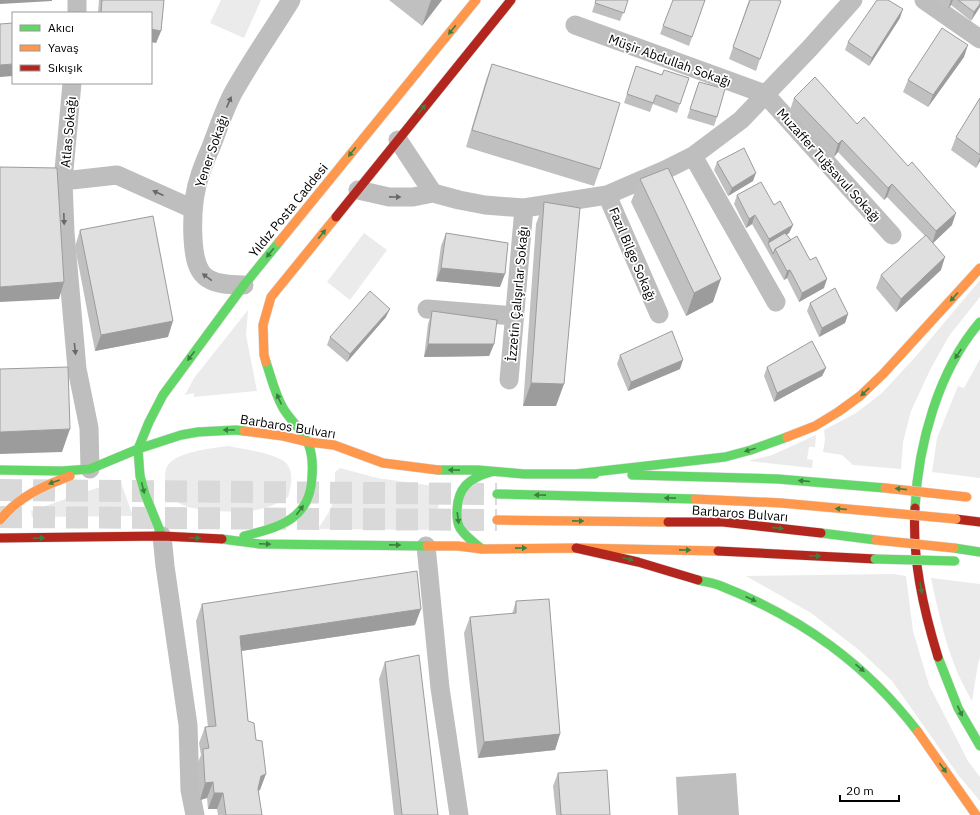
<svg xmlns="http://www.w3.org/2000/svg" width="980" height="815" font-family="'IBM Plex Sans',sans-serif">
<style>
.green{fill:#ebebeb}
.water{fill:#bebebe}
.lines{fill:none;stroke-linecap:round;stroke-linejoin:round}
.primary-tunnel{stroke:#d9d9d9;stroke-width:22;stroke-dasharray:22 11;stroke-linecap:butt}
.fast-casing{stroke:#dbdbdb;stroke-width:10}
.slow-casing{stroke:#dbdbdb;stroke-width:10}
.jam-casing{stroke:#dbdbdb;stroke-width:10}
.street{stroke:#bebebe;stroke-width:19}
.fast{stroke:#63d668;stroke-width:9}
.slow{stroke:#ff974d;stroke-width:9}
.jam{stroke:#b3261e;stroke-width:9}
.fast-bridge-casing{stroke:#dbdbdb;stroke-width:10;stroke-linecap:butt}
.slow-bridge-casing{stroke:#dbdbdb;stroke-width:10;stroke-linecap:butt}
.fast-bridge{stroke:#63d668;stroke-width:9}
.slow-bridge{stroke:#ff974d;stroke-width:9}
.wall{fill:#c0c0c0}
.shaded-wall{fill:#9c9c9c}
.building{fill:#dfdfdf;stroke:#9c9c9c}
.oneway{fill:#3b803e}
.oneway2{fill:#686868}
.labels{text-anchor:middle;stroke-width:3.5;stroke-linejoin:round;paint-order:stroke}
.street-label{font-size:13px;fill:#000;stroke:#fff}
</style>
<rect width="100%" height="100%" fill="#fff"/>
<path class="green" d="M221,0h40l-17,38 -34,-15z
M364,233l23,17 -37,50 -23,-18z
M980,280v17l-31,39 -18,32 -20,43 -8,31 -2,27 -48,-4 -11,-10 -19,-3 2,-13 -1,-9 32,-17 26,-20 35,-38z
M248,310l-2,25 11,56 -63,6v-4l-9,2 9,-17z
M980,359v119l-48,-6 5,-34 21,-52 6,2z
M816,435l-1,12h-6l-2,12 6,1 -1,8 -64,-7 24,-6z
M228,446c13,3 50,7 59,18 7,9 4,23 1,33 -25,17 -51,16 -80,13 -9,-1 -22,-2 -29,-7 -8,-6 -14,-13 -14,-23 0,-5 0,-11 3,-15 9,-13 44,-17 60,-19z
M340,468l37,10 64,9 -4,30 5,13 -124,-1 11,-17 6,-14v-26z
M120,480l13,36 -101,1 -1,-6z
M893,574l13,2 7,55 16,54 39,76 12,16v24l-21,-25 -67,-95 -33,-31 -48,-37 -65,-37z
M931,578l49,6v73l-2,7 -6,37c-5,-9 -10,-18 -14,-27 -13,-31 -20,-63 -27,-96z"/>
<path class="water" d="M736,773l3,42h-61l-2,-38z"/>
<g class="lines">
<path class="primary-tunnel" d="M0,490l497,4
M0,517l497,3"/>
<g class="fast-casing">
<path id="fast" d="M0,470l62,1 28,-2 48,-20 43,-14 17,-3 38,-2 8,1
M438,470h40l46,4h71
M576,474l149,-17 26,-7 36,-13
M632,475l146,4 107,9
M497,494l198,5
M915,508c3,-63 23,-137 65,-186
M821,533l55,7
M162,536l-17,-42 -5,-18 -2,-27 11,-27 14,-27 81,-110 35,-43
M244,536c36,-9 67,-17 68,-60 1,-11 0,-23 -4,-33 -5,-12 -18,-23 -25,-35 -8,-14 -12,-31 -17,-46
M222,539l38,5 167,2
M954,548l26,4
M482,549c-8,-6 -17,-13 -22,-21 -3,-5 -3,-10 -3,-15 0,-25 12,-35 34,-41
M698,580c7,2 16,3 23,6 81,32 145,78 197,146
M938,657l20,51 22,38"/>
</g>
<g class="slow-casing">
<path id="slow" d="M279,242l197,-242
M266,362l-2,-7 -1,-30 8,-28 65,-80
M244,431l39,5 25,6 26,3 49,18 55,7
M787,437l28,-11 23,-14 22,-16 23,-22 97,-106
M695,499l86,4 99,9
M0,520c18,-23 43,-34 70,-44
M497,520l171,2
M427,546h31l24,3 94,-1 142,3
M918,732l58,83"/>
</g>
<g class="jam-casing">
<path id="jam" d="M336,217l175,-217
M915,508c-3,51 8,100 23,149
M956,519l24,3
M668,522h55l98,11
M0,538l162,-2 60,3
M576,548l62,14 60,18
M718,551l157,8"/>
</g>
<path class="street" d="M924,0l56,39
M77,13v-13
M575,25l190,69 127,141
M72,83l-9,98 2,51 12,137 12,59 1,41
M398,140l35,53
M693,156l83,146
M63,181l54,-6 76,34
M358,190l31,7h24l20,-4 26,7 26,5 39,3 83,-13 58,-25 28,-14 48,-36 69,-72 43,-48
M607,195l52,119
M244,285c-39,0 -49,-8 -51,-47 -1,-20 0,-43 7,-63 3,-10 7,-19 11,-28 7,-18 13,-37 22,-54 18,-32 39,-62 58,-93
M427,309l88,7
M509,380l15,-172
M162,536l3,30 23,159 2,65 5,25
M426,546l14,142 19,127"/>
<use href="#fast" class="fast"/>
<use href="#slow" class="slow"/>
<use href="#jam" class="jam"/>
<g class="fast-bridge-casing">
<path id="fast-bridge" d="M875,559l80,2"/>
</g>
<g class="slow-bridge-casing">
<path id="slow-bridge" d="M885,488l82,9
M880,512l76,7
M876,540l78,8"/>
</g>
<use href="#fast-bridge" class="fast-bridge"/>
<use href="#slow-bridge" class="slow-bridge"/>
</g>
<path class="wall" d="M99,0h65l-3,31 -5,12 -5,-30h-53z
M389,0h53l-20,26z
M596,0h32l-8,21 -28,-9z
M673,0h32l-16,46 -29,-12z
M749,0l11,59 -4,12 -27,-12z
M936,0h44l-9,21 -20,-16 -3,4z
M900,18l-31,48 -24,-16 3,-8z
M964,57l-36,50 -25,-15 5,-12z
M492,64l108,105 -6,17 -128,-39 20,-67z
M636,66l26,9 2,-5 16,34 -3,9 -24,-9 -3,8 -26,-9z
M699,82l18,35 -3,9 -27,-8z
M794,98l63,26 95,101 -19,18 8,27 -45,42 -20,-24 5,-13 44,-39 -38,-39 -3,3 -46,-48 -4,5 -44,-47z
M980,98v63l-4,7 -25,-18 5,-13z
M717,162l36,19 -25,15 -14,-26z
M640,179l73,123 -27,14 -55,-114z
M737,195l37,10 19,20 -4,8 -2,2 37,53 -25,14 -12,-24 -3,2 -18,-32 -14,-24 -6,4 -12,-24z
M544,202l12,204h-33l13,-182z
M80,230l88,107 -73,14 -20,-104z
M446,233l54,54 -64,-6 5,-35z
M810,303l38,11 -3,9 -26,14 -12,-26z
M432,311l62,33 -5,12 -65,1 4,-33z
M386,317l-39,45 -20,-17 3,-8z
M620,355l60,14 -52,22 -11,-27z
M767,367l59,1 -4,8 -48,26 -10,-26z
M516,601l44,133 -5,16 -77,8 -14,-125 6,-16 42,-3z
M202,604l213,21 -174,26 7,70 12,69 -2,1 4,24h-44l-1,-6h-9l-1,-11 -7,2 -3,-35 4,-10 -2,-12 6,-16h3l-12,-106z
M385,662l53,153h-44l-15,-136z
M558,773l52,42h-54l-3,-29z"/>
<path class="shaded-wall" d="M0,0h52v1l-52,3z
M431,0h11l-20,26z
M951,0h2l-2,5 -3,4z
M980,4v3l-9,14 3,-9z
M903,9l-3,9 -31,48 3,-8z
M151,29l10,2 -5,12 -5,-1z
M968,45l-4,12 -36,50 5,-12z
M13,64v12l-13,1v-12z
M842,140l-4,12 -4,5 4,-13z
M980,157v4l-4,7z
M756,173l-3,8 -25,15 4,-8z
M892,184l-5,13 -3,3 4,-12z
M956,213l-4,12 -20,19 4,-13z
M755,215l-3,9 -6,4 3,-9z
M793,225l-4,8 -20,13 -1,-3 1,-4z
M945,257l-4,13 -45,42 5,-13z
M441,268l64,6 -5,13 -64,-6z
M790,270l-3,8 -3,2 3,-9z
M721,279l-8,23 -27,14 8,-23z
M827,279l-3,9 -25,14 3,-9z
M64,282l-5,17 -59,3v-15z
M390,309l-4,8 -39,45 3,-8z
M848,314l-3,9 -26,14 3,-9z
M173,321l-5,16 -73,14 6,-16z
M428,344h66l-5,12 -65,1z
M683,360l-3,9 -52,22 3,-9z
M826,368l-4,8 -48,26 3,-9z
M531,383l33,1 -8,22h-33z
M70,429l-8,23 -62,2v-22z
M421,609l-6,16 -181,27 6,-16z
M560,734l-5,16 -77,8 6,-16z
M266,774l-6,16 -5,2 6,-16z
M213,782l-6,16 -7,2 5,-17z
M214,793h9l-6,16h-9z"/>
<path class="building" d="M102,0h62l-3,31 -10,-2v-16h-50z
M596,0h32l-4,13 -29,-10z
M673,0h32l-13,37 -29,-11z
M750,0h29l2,1 -21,58 -27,-12z
M877,0h11l15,9 -31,49 -24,-16z
M958,0h22v4l-6,8z
M13,23v41l-13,1v-41z
M942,28l26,17 -35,50 -25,-15z
M492,64l128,39 -20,66 -128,-39z
M636,66l26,9 2,-5 25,8 -9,26 -24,-9 -3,8 -26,-9z
M815,77l42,47 7,-7 44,49 4,-4 44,51 -20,18 -44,-47 -4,4 -46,-48 -4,4 -44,-46z
M699,82l26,7 -8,28 -27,-8z
M980,98v57l-24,-18z
M744,148l12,25 -24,15 -15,-26z
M0,167l57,1 7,114 -64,5z
M668,168l53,111 -27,14 -54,-114z
M761,182l13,23 6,-4 13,24 -24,14 -14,-24 -6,4 -12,-24z
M544,202l36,6 -16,176 -33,-1z
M153,216l20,105 -72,14 -21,-105z
M446,233l62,10 -3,31 -64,-6z
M785,233l6,7 -16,9 -2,5 -5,-11z
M926,235l19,22 -44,42 -20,-24z
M797,236l13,24 6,-3 11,22 -25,14 -12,-23 -3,1 -12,-22z
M835,288l13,26 -26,14 -12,-25z
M370,291l20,18 -40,45 -20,-17z
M432,311l65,9 -3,24h-66z
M672,331l11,29 -52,22 -11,-27z
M812,341l14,27 -49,25 -10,-26z
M68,367l2,62 -70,3v-63z
M417,571l4,38 -181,27 8,85 6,2 2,17 6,1 4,33 -5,2 -3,13 4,26h-36l-3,-22h-9l-1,-11 -8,1 -2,-34 6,-1 -4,-21 11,-1 -14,-122z
M549,599l11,135 -76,8 -14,-125 46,-4v-12z
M419,655l19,160h-36l-17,-153z
M607,770l3,45h-49l-3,-42z"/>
<defs><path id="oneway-solid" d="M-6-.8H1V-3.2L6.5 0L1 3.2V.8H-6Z"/></defs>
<g class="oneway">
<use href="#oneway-solid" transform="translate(452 30) rotate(129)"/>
<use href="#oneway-solid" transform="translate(422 109) rotate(-51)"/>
<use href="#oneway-solid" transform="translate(352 152) rotate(129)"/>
<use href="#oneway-solid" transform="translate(322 234) rotate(-51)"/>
<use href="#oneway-solid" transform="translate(270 253) rotate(129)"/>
<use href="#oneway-solid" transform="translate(954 297) rotate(132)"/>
<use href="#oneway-solid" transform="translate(958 354) rotate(123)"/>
<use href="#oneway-solid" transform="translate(191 356) rotate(127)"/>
<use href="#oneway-solid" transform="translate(865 392) rotate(137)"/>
<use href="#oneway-solid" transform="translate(279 399) rotate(-114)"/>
<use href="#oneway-solid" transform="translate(229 430) rotate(180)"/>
<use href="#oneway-solid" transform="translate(750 450) rotate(164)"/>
<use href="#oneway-solid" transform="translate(454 470) rotate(-179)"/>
<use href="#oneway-solid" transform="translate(804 481) rotate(-175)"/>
<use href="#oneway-solid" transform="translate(54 482) rotate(160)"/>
<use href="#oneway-solid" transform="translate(143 488) rotate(76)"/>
<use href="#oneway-solid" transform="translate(901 489) rotate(-174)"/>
<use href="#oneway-solid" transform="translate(540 495) rotate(-179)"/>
<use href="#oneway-solid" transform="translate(670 498) rotate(-179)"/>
<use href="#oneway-solid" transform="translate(841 509) rotate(-175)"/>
<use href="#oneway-solid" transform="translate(300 510) rotate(-53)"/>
<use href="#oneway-solid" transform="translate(458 518) rotate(82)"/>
<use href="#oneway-solid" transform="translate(578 521) rotate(1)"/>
<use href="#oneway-solid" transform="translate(778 528) rotate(6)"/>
<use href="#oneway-solid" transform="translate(39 538) rotate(-1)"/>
<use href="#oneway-solid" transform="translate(195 538) rotate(2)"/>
<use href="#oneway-solid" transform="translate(265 544) rotate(2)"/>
<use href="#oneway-solid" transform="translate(395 545) rotate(1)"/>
<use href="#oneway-solid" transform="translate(521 548) rotate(-1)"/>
<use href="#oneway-solid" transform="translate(685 550) rotate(1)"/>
<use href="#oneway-solid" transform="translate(815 556) rotate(3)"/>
<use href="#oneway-solid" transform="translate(628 559) rotate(14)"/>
<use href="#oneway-solid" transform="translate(921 588) rotate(80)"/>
<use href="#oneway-solid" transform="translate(751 599) rotate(25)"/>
<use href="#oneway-solid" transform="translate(860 668) rotate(40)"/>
<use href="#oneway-solid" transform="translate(960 711) rotate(65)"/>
<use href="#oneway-solid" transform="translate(943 768) rotate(54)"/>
</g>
<g class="oneway2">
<use href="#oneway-solid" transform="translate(229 102) rotate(-66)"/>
<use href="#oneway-solid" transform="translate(158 193) rotate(-156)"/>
<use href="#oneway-solid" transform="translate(395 197) rotate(1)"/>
<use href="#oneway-solid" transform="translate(64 219) rotate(88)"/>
<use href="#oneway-solid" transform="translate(207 277) rotate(-144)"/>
<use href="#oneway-solid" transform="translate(75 349) rotate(84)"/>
</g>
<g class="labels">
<g class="street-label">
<text transform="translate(670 60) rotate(20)" y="5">Müşir Abdullah Sokağı</text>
<text transform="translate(68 132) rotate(-85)" y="5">Atlas Sokağı</text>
<text transform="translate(211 151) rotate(-71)" y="5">Yener Sokağı</text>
<text transform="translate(829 165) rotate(48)" y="5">Muzaffer Tuğsavul Sokağı</text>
<text transform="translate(288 210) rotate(-51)" y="5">Yıldız Posta Caddesi</text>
<text transform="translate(633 254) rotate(67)" y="5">Fazıl Bilge Sokağı</text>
<text transform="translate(517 294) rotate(-85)" y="5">İzzetin Çalışırlar Sokağı</text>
<text transform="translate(288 426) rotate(9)" y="5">Barbaros Bulvarı</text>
<text transform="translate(740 513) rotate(4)" y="5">Barbaros Bulvarı</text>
</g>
</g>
<rect x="12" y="12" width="140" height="72" fill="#ffffff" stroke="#999999"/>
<rect x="20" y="25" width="20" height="6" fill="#63d668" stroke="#999999"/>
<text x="48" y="32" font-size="12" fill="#000000">Akıcı</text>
<rect x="20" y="45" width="20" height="6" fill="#ff974d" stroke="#999999"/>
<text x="48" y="52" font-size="12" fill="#000000">Yavaş</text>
<rect x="20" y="65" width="20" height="6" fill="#b3261e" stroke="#999999"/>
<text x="48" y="72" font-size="12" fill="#000000">Sıkışık</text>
<path d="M840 795v6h59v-6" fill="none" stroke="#000000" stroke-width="2"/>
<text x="846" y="795" font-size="12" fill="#000000" stroke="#ffffff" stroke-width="3" paint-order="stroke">20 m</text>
</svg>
